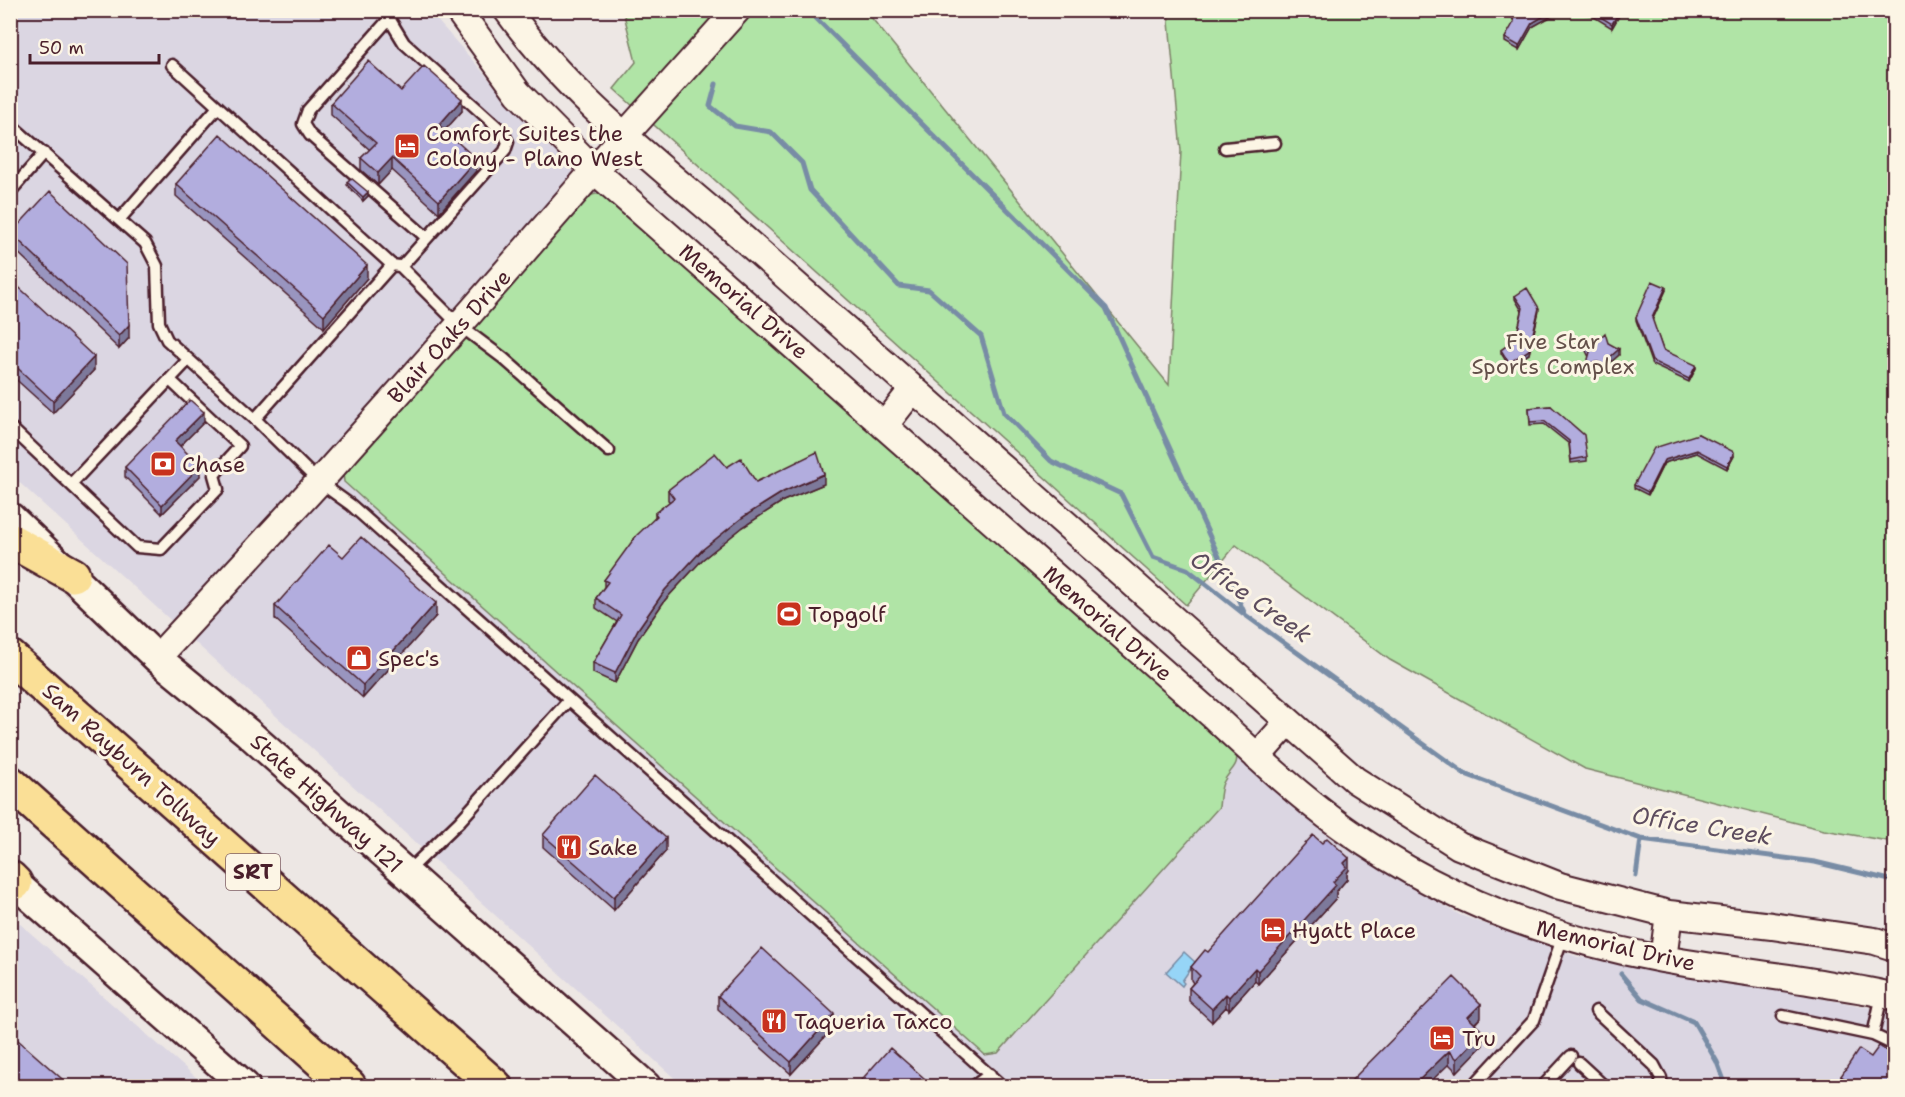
<svg xmlns="http://www.w3.org/2000/svg" width="1905" height="1097" font-family="'Shantell Sans',sans-serif">
<style>
.built{fill:#dbd6e2}
.green{fill:#b0e4a6;stroke:#7d8268;stroke-width:1.5}
.water{fill:#96d5f7;stroke:#788ca5;stroke-width:1.5}
.lines{fill:none;stroke-linecap:round;stroke-linejoin:round}
.stream{stroke:#788ca5;stroke-width:5}
.service-casing{stroke:#4a1f2b;stroke-width:15}
.tertiary-casing{stroke:#4a1f2b;stroke-width:30}
.secondary-casing{stroke:#4a1f2b;stroke-width:33}
.motorway-casing{stroke:#4a1f2b;stroke-width:38}
.service{stroke:#fcf5e5;stroke-width:10}
.tertiary{stroke:#fcf5e5;stroke-width:26}
.secondary{stroke:#fcf5e5;stroke-width:28}
.motorway{stroke:#fadf96;stroke-width:33}
.wall{fill:#9995bf;stroke:#4a1f2b;stroke-width:1.5}
.shaded-wall{fill:#7d799b;stroke:#4a1f2b;stroke-width:1.5}
.building{fill:#b2adde;stroke:#4a1f2b;stroke-width:1.5}
.labels{text-anchor:middle;stroke-width:6;stroke-linejoin:round;paint-order:stroke}
.shield{fill:#fcf5e5;stroke:#7f5f63;stroke-width:1.5}
.shield-label{font-size:21px;font-weight:bold;fill:#4a1f2b}
.poi-label{font-size:22px;fill:#4a1f2b;stroke:#fcf5e5;text-anchor:start}
.street-label{font-size:22px;fill:#4a1f2b;stroke:#fcf5e5}
.park-label{font-size:22px;fill:#64504a;stroke:#fcf5e5}
.water-label{font-size:24px;font-style:italic;fill:#5d4c5e;stroke:#fcf5e5}
</style>
<rect width="100%" height="100%" fill="#ede7e4"/>
<filter id="ink" filterUnits="userSpaceOnUse"><feTurbulence type="fractalNoise" baseFrequency=".0167" numOctaves="2"/><feDisplacementMap in="SourceGraphic" scale="12" xChannelSelector="R" yChannelSelector="G"/><feConvolveMatrix kernelMatrix="1 2 1 2 8 2 1 2 1" color-interpolation-filters="sRGB"/></filter>
<g filter="url(#ink)">
<path class="built" d="M10,11h419l120,136 64,52 730,648 117,68 118,42 171,28 145,27v74h-1211l-672,-611z
M11,916l195,170h-195z"/>
<path class="green" d="M623,11h243l303,374 12,-234 -13,-140h726v831l-70,-12 -239,-61 -195,-109 -154,-115 -50,60 -572,-516 22,-27z
M596,194h13l626,555c6,18 -5,19 -12,34 -3,7 -3,16 -4,24l-221,246 -13,2 -641,-573 -1,-10 245,-276z"/>
<path class="water" d="M1184,952l11,10 -13,19 2,2 -2,3 -16,-14z"/>
<g class="lines">
<path class="stream" d="M808,10l298,298 138,304
M716,84l-6,22 25,20 36,6 31,31 8,27 89,96 30,4 52,46 23,77 47,48 70,33 32,63 34,12 57,45 221,160 176,65 174,23 79,19
M1636,876l5,-37
M1621,974l21,25 52,23 23,40 9,24"/>
<g class="service-casing">
<path id="service" d="M384,10l20,33 99,89 5,10 -3,9 -104,116 58,58 44,33 106,93
M389,19l-81,91 -5,14 7,11 117,103
M172,65l220,200
M10,124l135,119 12,23 2,57 8,17 88,79 64,63 32,23 651,581
M1225,148l50,-5
M10,192l34,-39
M119,220l99,-113
M255,419l137,-154 7,1
M10,427l127,120 24,2 57,-60 -4,-14 26,-29 -70,-66
M71,484l117,-124
M407,872l52,-50 110,-122
M1596,1011l58,54 7,13v8
M1783,1016l90,19 21,10
M1873,1035l9,-40
M1579,1063l25,23
M974,1086l16,-12
M1473,1086l61,-66 29,-84
M1543,1086l28,-30"/>
</g>
<g class="tertiary-casing">
<path id="tertiary" d="M458,10l60,83 76,77 618,545c42,39 84,79 130,112 95,69 206,111 320,132 57,10 114,16 170,26 21,3 42,6 62,12
M507,10c59,82 143,148 220,214l628,556 104,66 101,40 109,28 103,12 103,15 19,6
M884,426l29,-37
M157,658l162,-176 151,-169 154,-177 113,-126
M1257,757l31,-35
M1663,959l6,-45"/>
</g>
<g class="secondary-casing">
<path id="secondary" d="M10,517l147,141 90,74 399,354
M10,879l235,207"/>
</g>
<g class="motorway-casing">
<path id="motorway" d="M10,540l63,35
M10,657l485,429
M10,783l339,303
M10,878l5,5"/>
</g>
<use href="#service" class="service"/>
<use href="#tertiary" class="tertiary"/>
<use href="#secondary" class="secondary"/>
<use href="#motorway" class="motorway"/>
</g>
<path class="wall" d="M1510,10h107l2,6 -7,12 -21,-13 -32,-3 -27,15 -13,23 -14,-8v-4l9,-15z
M401,91l61,20 -18,20 32,40 -37,42 -47,-43 -14,15 -17,-15v-12l9,-8 -39,-35v-12z
M347,182l21,14 -5,5 -16,-16z
M176,184l191,94 -43,50 -148,-132z
M11,233l118,105 -10,11 -108,-103z
M10,279l84,91 -41,43 -43,-39z
M1666,290l-14,30 11,30 33,18 -7,14 -37,-17 -16,-45v-3z
M1515,296l24,15 -10,43 -20,12 -8,-13v-3l15,-11 6,-28 -7,-12z
M1585,342l23,1 11,12 -9,8 -1,12 -11,-7 -11,1 2,-12 -4,-8z
M1551,406l36,51v4l-16,2 -2,-19 -25,-20 -14,1 -1,-17z
M204,422l-24,24 20,30 -38,38 -37,-37v-10z
M1698,434l36,22 -7,13 -30,-16 -33,10 -16,32 -14,-7v-3z
M727,467l29,15 68,2 -41,17 -40,26 -41,33 -37,40 -27,39 -23,44 -22,-10v-10l24,-41 -21,-14v-10l8,-11v-7l51,-62v-5l15,-11 -2,-2v-10z
M343,557l93,59 -73,82 -88,-79v-13z
M543,835l123,16 -52,59 -71,-63z
M1349,870l-2,3v6l-11,13v6l-78,86 -3,-3 -26,29 -3,-3 -14,15 -23,-21v-13l4,-5 -2,-3v-13z
M718,996l116,31 -43,47 -73,-65z
M1481,1017l-6,7 8,21 -26,27 -8,-8 -103,22z
M1871,1057l23,29h-53v-10z"/>
<path class="shaded-wall" d="M1554,10h5v2l-27,15 -13,23v-4l13,-23z
M1619,12v4l-7,12v-4z
M462,99v12l-23,26v-12z
M392,158v12l-14,15v-12z
M476,159v12l-37,42v-12z
M368,192v4l-5,5v-4z
M367,265v13l-43,50v-13z
M1666,287v3l-14,31v-3z
M1539,308l-10,46 -20,12v-3z
M129,325v13l-10,11v-13z
M1619,349v6l-9,8 -1,12 1,-18z
M94,357v13l-41,43v-12z
M1696,365v3l-7,14v-3z
M204,412v10l-29,29v-10z
M1697,450v3l-33,10 -16,32v-3l16,-32z
M1734,452v4l-7,13v-3z
M200,466v10l-38,38v-9z
M824,474v10l-41,17 -40,26 -41,33 -37,40 -27,39 -23,44v-10l23,-44 27,-39 37,-40 41,-33 40,-25z
M436,603v13l-73,82v-13z
M666,838v13l-52,59v-13z
M1349,858v12l-2,3v6l-11,13v6l-78,86v-13l75,-89 11,-19z
M1255,968v13l-26,29v-13z
M1226,994v13l-14,15v-13z
M1481,1004v13l-13,13v-13z
M834,1014v13l-43,47v-12z
M1483,1032v13l-26,27v-13z
M1449,1051v13l-23,22h-13z"/>
<path class="building" d="M1511,10h43l-22,13 -13,23 -14,-8 9,-16z
M1584,10h33l2,2 -7,12 -21,-13z
M368,61l33,30 23,-25 38,33 -23,26 37,34 -37,42 -47,-43 -14,15 -17,-15 15,-15 -45,-40z
M220,134l147,131 -43,50 -148,-131z
M351,178l17,14 -5,5 -16,-15z
M50,191l77,73 2,61 -10,11 -108,-103z
M10,279l84,78 -41,44 -43,-40z
M1652,281l14,6 -14,31 11,32 33,15 -7,14 -37,-18 -16,-44z
M1527,288l12,20 -10,42 -20,13 -8,-13 15,-11 7,-31 -8,-12z
M1605,333l3,10 11,6 -9,8 -1,11 -11,-6 -11,1 3,-11 -5,-10 12,-1z
M190,400l14,12 -29,29 25,25 -38,39 -37,-38z
M1551,406l33,29 3,22 -16,3 -2,-19 -25,-20 -14,1 -1,-14z
M1698,434l36,18 -7,14 -30,-16 -33,10 -16,32 -14,-7 20,-37z
M817,452l7,22 -41,18 -40,25 -41,33 -37,40 -27,39 -23,44 -22,-10 28,-48 -25,-17 12,-16 -4,-2 32,-44 21,-20 -2,-3 19,-15 -6,-8 47,-37 12,14 14,-9 15,24z
M361,537l75,66 -73,82 -88,-79 54,-61 14,12z
M595,775l71,63 -52,59 -71,-62z
M1313,835l9,8 5,-5 22,20 -5,5 3,4 -14,15 3,3 -78,86 -3,-3 -26,29 -3,-3 -14,15 -23,-21 11,-12 -9,-9 14,-17 3,2z
M762,948l72,66 -43,48 -73,-66z
M1454,977l27,27 -13,13 15,15 -26,27 -8,-8 -36,35h-67z
M10,1033l60,53h-60z
M1879,1046l15,10v30h-38l-15,-10 18,-27 12,8z
M890,1048l43,38h-77z"/>
</g>
<defs>
<g id="hotel-square" transform="scale(1.35)"><rect x="-9" y="-9" width="18" height="18" rx="4" fill="#c8321e" stroke="#fcf5e5"/><path d="M-6-4.5h1.5V1H6V5H4.5V3h-9V5H-6ZM-4 0a1.8 1.8 0 1 1 3.6 0ZM.5 0V-2.5h3Q6-2.5 6 0Z" fill="#fff"/></g>
<g id="bank-square" transform="scale(1.35)"><rect x="-9" y="-9" width="18" height="18" rx="4" fill="#c8321e" stroke="#fcf5e5"/><path d="M-6-4H6V4H-6ZM0-2.3a2.3 2.3 0 1 0 0 4.6a2.3 2.3 0 1 0 0-4.6Z" fill="#fff"/></g>
<g id="stadium-square" transform="scale(1.35)"><rect x="-9" y="-9" width="18" height="18" rx="4" fill="#c8321e" stroke="#fcf5e5"/><path d="M0-5a6.5 5 0 1 0 0 10a6.5 5 0 1 0 0-10ZM-3.5-1.8h7v3.6h-7Z" fill="#fff"/></g>
<g id="shop-square" transform="scale(1.35)"><rect x="-9" y="-9" width="18" height="18" rx="4" fill="#c8321e" stroke="#fcf5e5"/><path d="M-5-2.5h2.3a2.7 3.5 0 0 1 5.4 0H5L5.5 6h-11ZM-1.5-2.5h3a1.5 2.3 0 0 0-3 0Z" fill="#fff"/></g>
<g id="restaurant-square" transform="scale(1.35)"><rect x="-9" y="-9" width="18" height="18" rx="4" fill="#c8321e" stroke="#fcf5e5"/><path d="M-5-6h1v4h1v-4h1v4h1v-4h1v5L-1.5 .5V6h-2V.5L-5-1ZM5-6V6H3V1.5H1.5Q1.5-4 5-6Z" fill="#fff"/></g>
</defs>
<g fill-rule="evenodd">
<use href="#hotel-square" x="407" y="146"/>
<use href="#bank-square" x="163" y="464"/>
<use href="#stadium-square" x="789" y="614"/>
<use href="#shop-square" x="359" y="658"/>
<use href="#restaurant-square" x="569" y="847"/>
<use href="#hotel-square" x="1273" y="930"/>
<use href="#restaurant-square" x="774" y="1021"/>
<use href="#hotel-square" x="1442" y="1038"/>
</g>
<g class="labels">
<rect class="shield" x="226" y="854" width="54" height="36" rx="4.5"/>
<g class="shield-label">
<text x="253" y="879">SRT</text>
</g>
<g class="poi-label">
<text x="426" y="141">Comfort Suites the<tspan x="426" dy="25">Colony - Plano West</tspan></text>
<text x="182" y="472">Chase</text>
<text x="808" y="622">Topgolf</text>
<text x="378" y="666">Spec's</text>
<text x="588" y="855">Sake</text>
<text x="1292" y="938">Hyatt Place</text>
<text x="794" y="1029">Taqueria Taxco</text>
<text x="1462" y="1046">Tru</text>
</g>
<g class="street-label">
<text transform="translate(744 301) rotate(41)" y="8">Memorial Drive</text>
<text transform="translate(449 336) rotate(-48)" y="8">Blair Oaks Drive</text>
<text transform="translate(1108 623) rotate(41)" y="8">Memorial Drive</text>
<text transform="translate(132 764) rotate(42)" y="8">Sam Rayburn Tollway</text>
<text transform="translate(327 803) rotate(42)" y="8">State Highway 121</text>
<text transform="translate(1616 945) rotate(13)" y="8">Memorial Drive</text>
</g>
<g class="park-label">
<text x="1553" y="349">Five Star<tspan x="1553" dy="25">Sports Complex</tspan></text>
</g>
<g class="water-label">
<text transform="translate(1251 597) rotate(35)" y="8">Office Creek</text>
<text transform="translate(1702 826) rotate(9)" y="8">Office Creek</text>
</g>
</g>
<rect width="1905" height="1097" fill="none" stroke="#fcf5e5" stroke-width="36"/>
<rect x="18" y="18" width="1869" height="1061" fill="none" stroke="#4a1f2b" stroke-width="2" filter="url(#ink)"/>
<path d="M30 54v9h129v-9" fill="none" stroke="#4a1f2b" stroke-width="3"/>
<text x="39" y="54" font-size="18" fill="#4a1f2b" stroke="#fcf5e5" stroke-width="4.5" paint-order="stroke">50 m</text>
</svg>
